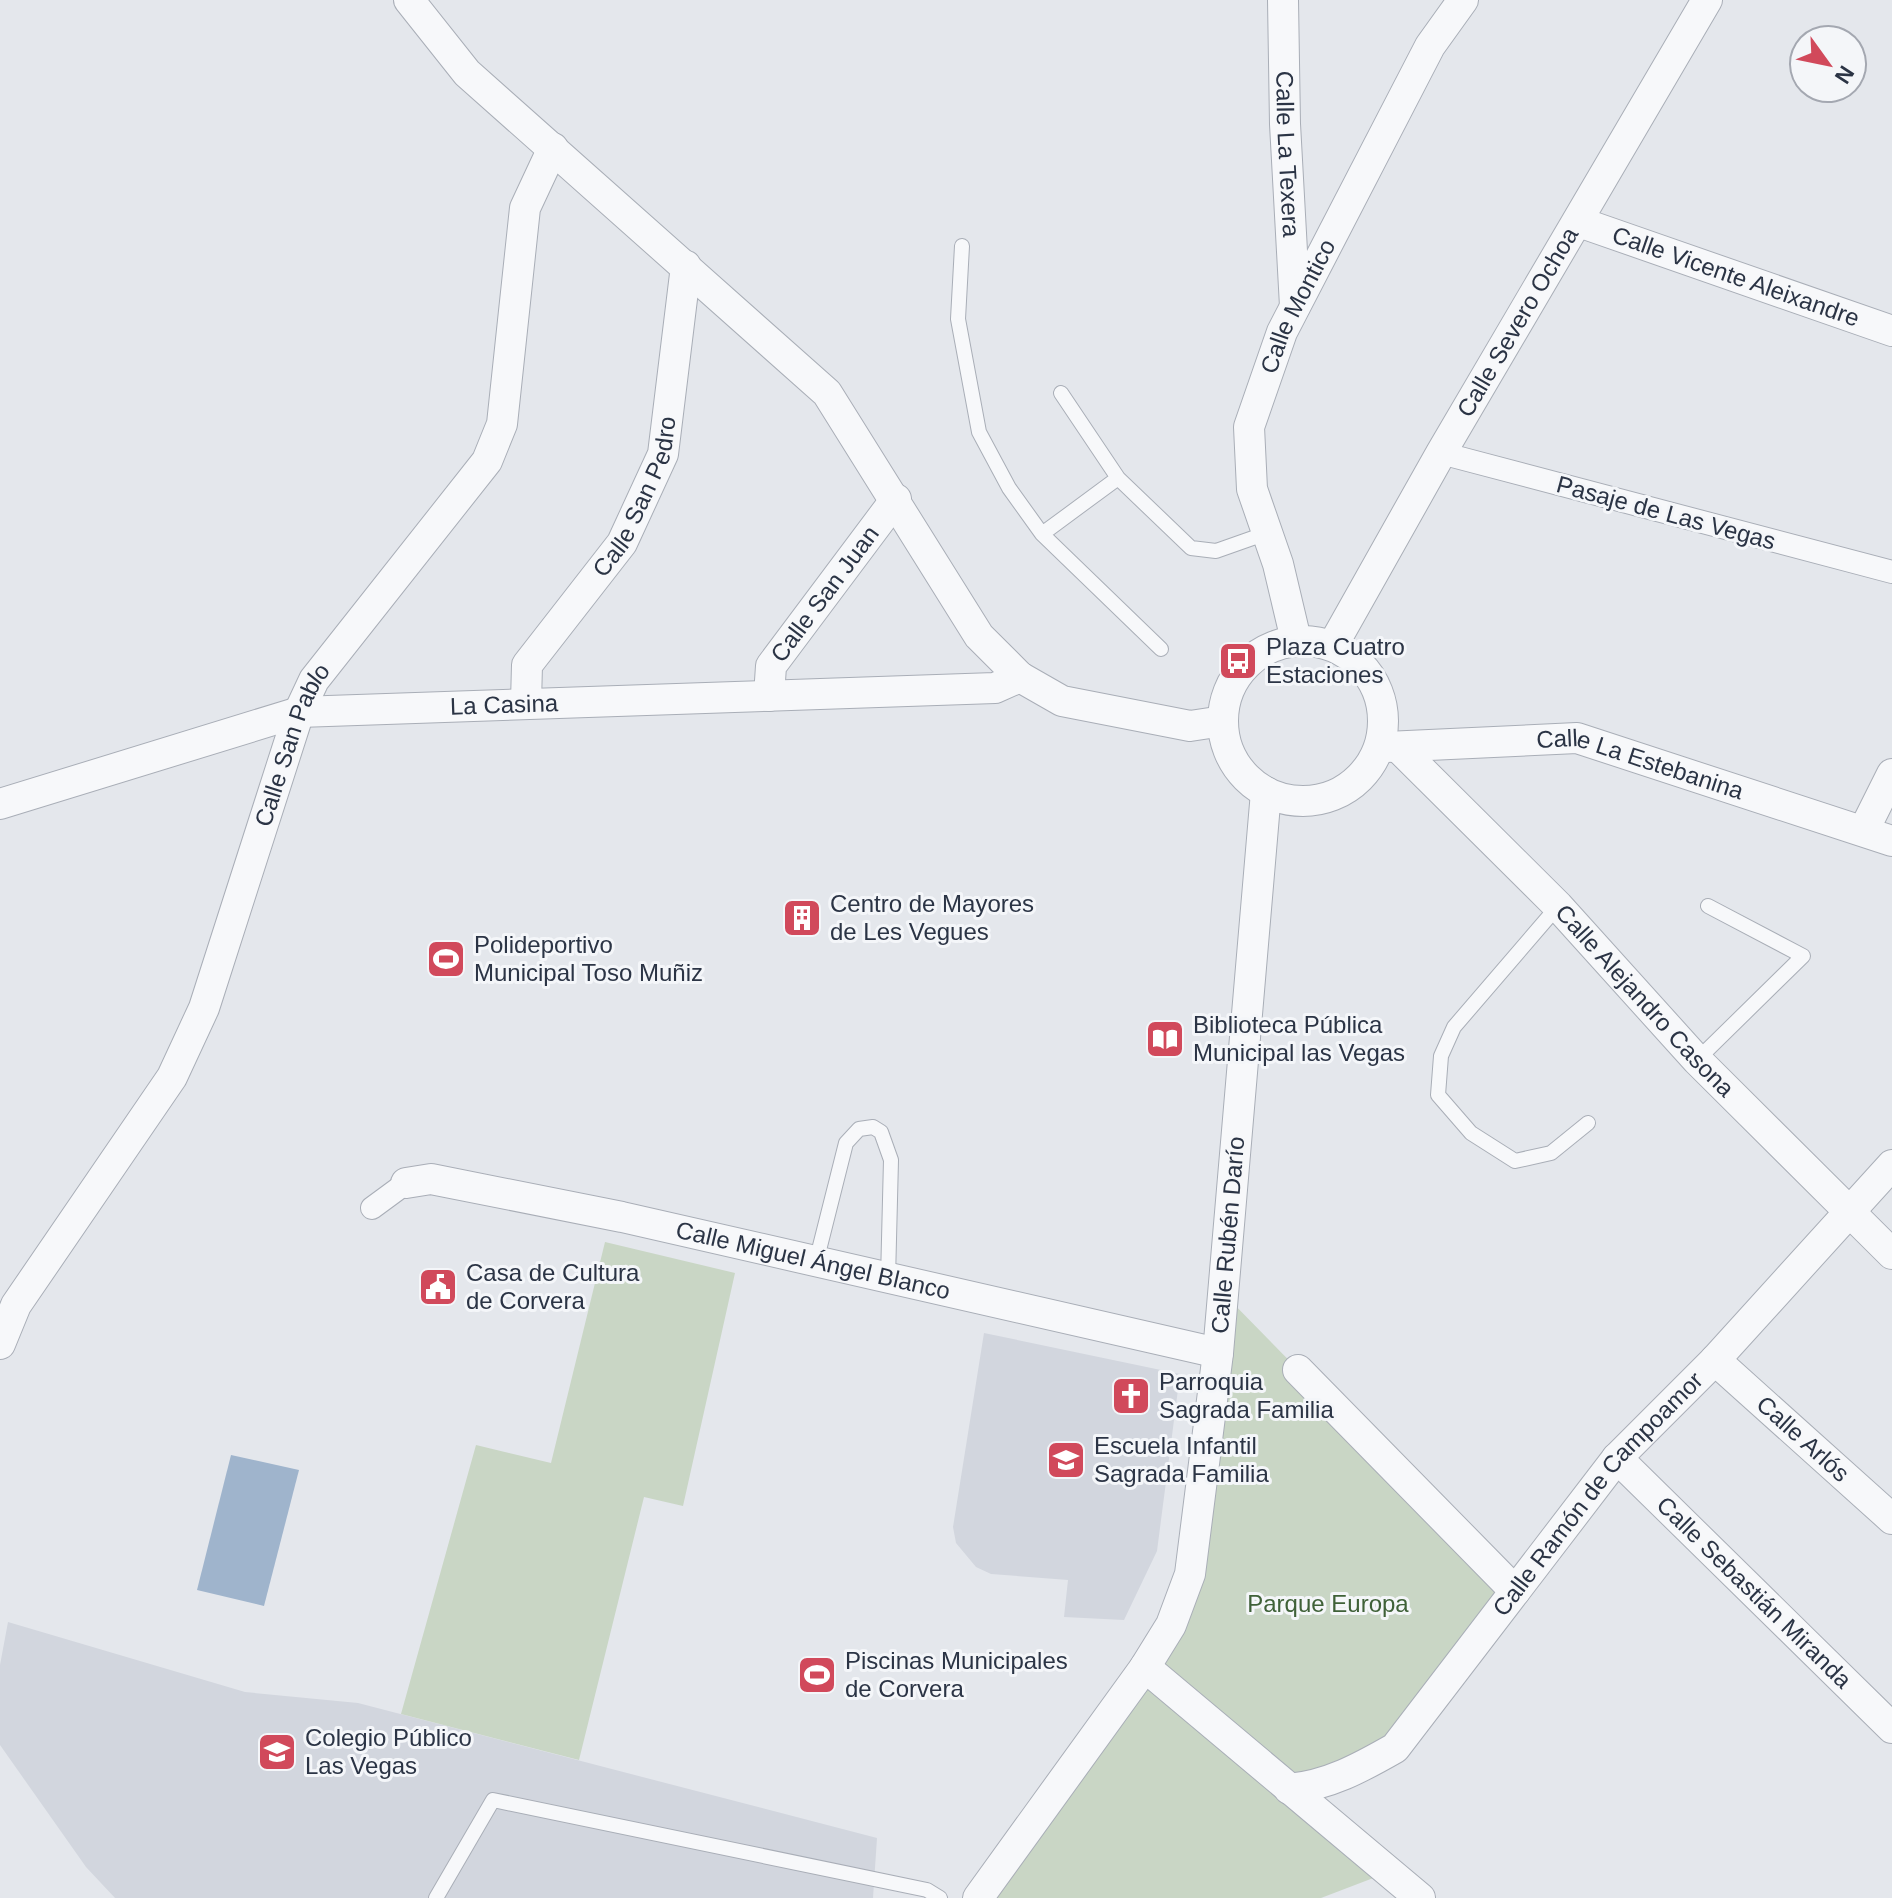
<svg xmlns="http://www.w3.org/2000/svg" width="1892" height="1898" font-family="Arial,sans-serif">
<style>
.built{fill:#d2d6de}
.green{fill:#c9d6c5}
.water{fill:#9fb4cc}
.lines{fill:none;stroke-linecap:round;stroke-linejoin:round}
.service-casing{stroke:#a9aeb7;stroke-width:16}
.pedestrian-casing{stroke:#a9aeb7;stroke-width:24}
.minor-casing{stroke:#a9aeb7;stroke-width:32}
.service{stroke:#f7f8fa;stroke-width:14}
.pedestrian{stroke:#f7f8fa;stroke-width:22}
.minor{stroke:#f7f8fa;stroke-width:30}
.labels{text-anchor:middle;stroke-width:6;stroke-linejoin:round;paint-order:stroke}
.street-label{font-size:24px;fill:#2b3445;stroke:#f4f6f9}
.poi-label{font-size:24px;fill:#2b3445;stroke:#f4f6f9;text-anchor:start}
.park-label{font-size:24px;fill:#3f6138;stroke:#f4f6f9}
</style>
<rect width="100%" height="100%" fill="#e4e7ec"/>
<path class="built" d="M984,1333l196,41 -23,177 -33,69 -60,-3 4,-37 -77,-6 -15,-7 -20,-24 -3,-16z
M8,1622l237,70 113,11 519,135 -4,60h-758l-29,-31 -86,-122v-80z"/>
<path class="green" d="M605,1242l130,31 -52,233 -39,-9 -65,263 -178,-46 75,-269 75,18z
M1223,1293l292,298 -120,157 -105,42 99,82 -68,26h-343l193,-273z"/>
<path class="water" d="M231,1455l68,15 -35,136 -67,-16z"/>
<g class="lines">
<g class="service-casing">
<path id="service" d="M962,246l-4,73 21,113 30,56 33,46 119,115
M1061,393l57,85 73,70 25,3 51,-18
M1042,534l76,-56
M1558,906l-104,121 -13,29 -3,39 33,38 44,28 36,-8 37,-30
M1697,1060l106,-104 -95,-50
M816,1262l30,-119 13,-14 14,-2 8,5 10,28 -3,119
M436,1898l57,-98 434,90 13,8"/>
</g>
<g class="pedestrian-casing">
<path id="pedestrian" d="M1441,453l451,119
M372,1208l34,-25"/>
</g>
<g class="minor-casing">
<g id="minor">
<path d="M409,0l58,73 360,320 152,243 41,41 42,24 128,25 33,-5"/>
<path id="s1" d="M1283,0l2,124 10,182"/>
<path id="s2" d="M1579,222l313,109"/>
<path id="s3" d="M1296,640l-18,-76 -26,-75 -3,-62 33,-95 148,-286 33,-46"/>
<circle cx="1303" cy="721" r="80"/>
<path id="s4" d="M1333,645l108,-192 266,-453"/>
<path id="s5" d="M769,696l2,-30 125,-167"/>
<path id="s6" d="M526,702l1,-37 95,-122 41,-89 23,-188"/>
<path id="s7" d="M1386,747l191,-9 315,103"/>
<path id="s8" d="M1398,747l160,159 139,154 195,194"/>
<path id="s9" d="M0,804l299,-92 696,-24 25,-11"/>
<path d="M1864,830l28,-56"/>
<path id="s10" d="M406,1183l25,-4 191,38 596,136"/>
<path id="s11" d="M0,1344l16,-39 156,-228 32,-69 95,-296 15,-32 173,-219 15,-37 23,-216 28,-60"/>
<path id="s12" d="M1715,1360l177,159"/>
<path d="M1298,1370l217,221"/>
<path id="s13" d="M1617,1458l275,270"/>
<path d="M1145,1667l275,231"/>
<path id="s14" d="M1289,1789c40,-4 71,-21 106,-41l222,-290 98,-98 177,-195"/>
<path id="s15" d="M978,1898l167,-231 26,-42 19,-51 28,-221 48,-561"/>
</g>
</g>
<use href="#service" class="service"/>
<use href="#pedestrian" class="pedestrian"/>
<use href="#minor" class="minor"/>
</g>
<defs>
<g id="bus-square" transform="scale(2)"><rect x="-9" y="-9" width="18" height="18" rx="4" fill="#d1495b" stroke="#f4f6f9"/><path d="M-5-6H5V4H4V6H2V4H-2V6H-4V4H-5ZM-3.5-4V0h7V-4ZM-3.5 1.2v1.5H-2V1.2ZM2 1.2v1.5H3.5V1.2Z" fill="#fff"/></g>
<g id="building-square" transform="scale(2)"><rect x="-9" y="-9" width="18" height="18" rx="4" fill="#d1495b" stroke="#f4f6f9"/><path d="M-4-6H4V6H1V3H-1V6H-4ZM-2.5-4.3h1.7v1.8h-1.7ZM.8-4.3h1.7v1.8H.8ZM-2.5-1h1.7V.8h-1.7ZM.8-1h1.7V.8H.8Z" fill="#fff"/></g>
<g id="stadium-square" transform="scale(2)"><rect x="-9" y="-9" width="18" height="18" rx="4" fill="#d1495b" stroke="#f4f6f9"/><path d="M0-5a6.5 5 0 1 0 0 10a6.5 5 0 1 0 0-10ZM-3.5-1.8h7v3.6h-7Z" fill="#fff"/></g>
<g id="library-square" transform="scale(2)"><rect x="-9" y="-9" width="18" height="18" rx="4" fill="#d1495b" stroke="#f4f6f9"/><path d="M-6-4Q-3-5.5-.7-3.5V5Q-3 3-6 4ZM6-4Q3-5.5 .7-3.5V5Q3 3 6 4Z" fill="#fff"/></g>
<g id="civic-square" transform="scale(2)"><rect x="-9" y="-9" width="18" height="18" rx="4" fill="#d1495b" stroke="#f4f6f9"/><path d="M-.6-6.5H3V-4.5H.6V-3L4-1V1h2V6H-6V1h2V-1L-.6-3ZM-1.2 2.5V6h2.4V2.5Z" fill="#fff"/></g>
<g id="church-square" transform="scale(2)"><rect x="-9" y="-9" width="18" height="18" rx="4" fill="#d1495b" stroke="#f4f6f9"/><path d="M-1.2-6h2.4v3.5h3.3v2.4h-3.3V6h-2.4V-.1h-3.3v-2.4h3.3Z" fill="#fff"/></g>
<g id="school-square" transform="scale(2)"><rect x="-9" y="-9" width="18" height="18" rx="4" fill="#d1495b" stroke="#f4f6f9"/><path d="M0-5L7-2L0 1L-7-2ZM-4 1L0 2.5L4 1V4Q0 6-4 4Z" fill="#fff"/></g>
</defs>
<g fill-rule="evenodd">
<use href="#bus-square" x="1238" y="661"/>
<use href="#building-square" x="802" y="918"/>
<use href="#stadium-square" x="446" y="959"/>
<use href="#library-square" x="1165" y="1039"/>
<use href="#civic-square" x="438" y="1287"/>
<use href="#church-square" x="1131" y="1396"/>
<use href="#school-square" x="1066" y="1460"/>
<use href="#stadium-square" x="817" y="1675"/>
<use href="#school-square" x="277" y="1752"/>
</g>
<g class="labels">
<g class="street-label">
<text dy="8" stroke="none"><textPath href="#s1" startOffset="154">Calle La Texera</textPath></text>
<text dy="8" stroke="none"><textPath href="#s2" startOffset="166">Calle Vicente Aleixandre</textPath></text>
<text dy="8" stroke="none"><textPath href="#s3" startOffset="350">Calle Montico</textPath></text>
<text dy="8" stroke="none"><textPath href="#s4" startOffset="372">Calle Severo Ochoa</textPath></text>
<text dy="8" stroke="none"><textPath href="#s6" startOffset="240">Calle San Pedro</textPath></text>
<text transform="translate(1666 513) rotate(15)" y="8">Pasaje de Las Vegas</text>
<text dy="8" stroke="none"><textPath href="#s5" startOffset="120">Calle San Juan</textPath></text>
<text dy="8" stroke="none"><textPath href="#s9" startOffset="518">La Casina</textPath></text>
<text dy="8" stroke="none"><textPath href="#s11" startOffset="672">Calle San Pablo</textPath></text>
<text dy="8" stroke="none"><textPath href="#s7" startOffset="258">Calle La Estebanina</textPath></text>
<text dy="8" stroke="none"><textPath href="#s8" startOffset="354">Calle Alejandro Casona</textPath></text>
<text dy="8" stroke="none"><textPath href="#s15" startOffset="730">Calle Rubén Darío</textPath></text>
<text dy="8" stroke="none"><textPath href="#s10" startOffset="416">Calle Miguel Ángel Blanco</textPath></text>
<text dy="8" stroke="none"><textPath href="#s12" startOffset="118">Calle Arlós</textPath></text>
<text dy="8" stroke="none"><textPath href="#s14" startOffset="440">Calle Ramón de Campoamor</textPath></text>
<text dy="8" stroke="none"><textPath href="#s13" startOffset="192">Calle Sebastián Miranda</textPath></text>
</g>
<g class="poi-label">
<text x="1266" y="655">Plaza Cuatro<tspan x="1266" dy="28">Estaciones</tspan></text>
<text x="830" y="912">Centro de Mayores<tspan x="830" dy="28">de Les Vegues</tspan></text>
<text x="474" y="953">Polideportivo<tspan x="474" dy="28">Municipal Toso Muñiz</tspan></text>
<text x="1193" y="1033">Biblioteca Pública<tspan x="1193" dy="28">Municipal las Vegas</tspan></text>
<text x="466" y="1281">Casa de Cultura<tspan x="466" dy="28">de Corvera</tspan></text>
<text x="1159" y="1390">Parroquia<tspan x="1159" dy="28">Sagrada Familia</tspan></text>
<text x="1094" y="1454">Escuela Infantil<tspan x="1094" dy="28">Sagrada Familia</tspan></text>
<text x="845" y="1669">Piscinas Municipales<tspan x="845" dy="28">de Corvera</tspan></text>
<text x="305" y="1746">Colegio Público<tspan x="305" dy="28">Las Vegas</tspan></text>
</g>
<g class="park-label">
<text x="1328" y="1612">Parque Europa</text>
</g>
</g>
<g transform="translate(1828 64) rotate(123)"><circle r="38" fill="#f4f6f9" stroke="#a4a8b1" stroke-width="2"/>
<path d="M0-6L14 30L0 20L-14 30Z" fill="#d1495b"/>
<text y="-12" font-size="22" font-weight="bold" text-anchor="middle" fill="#2b3445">N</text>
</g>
</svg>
